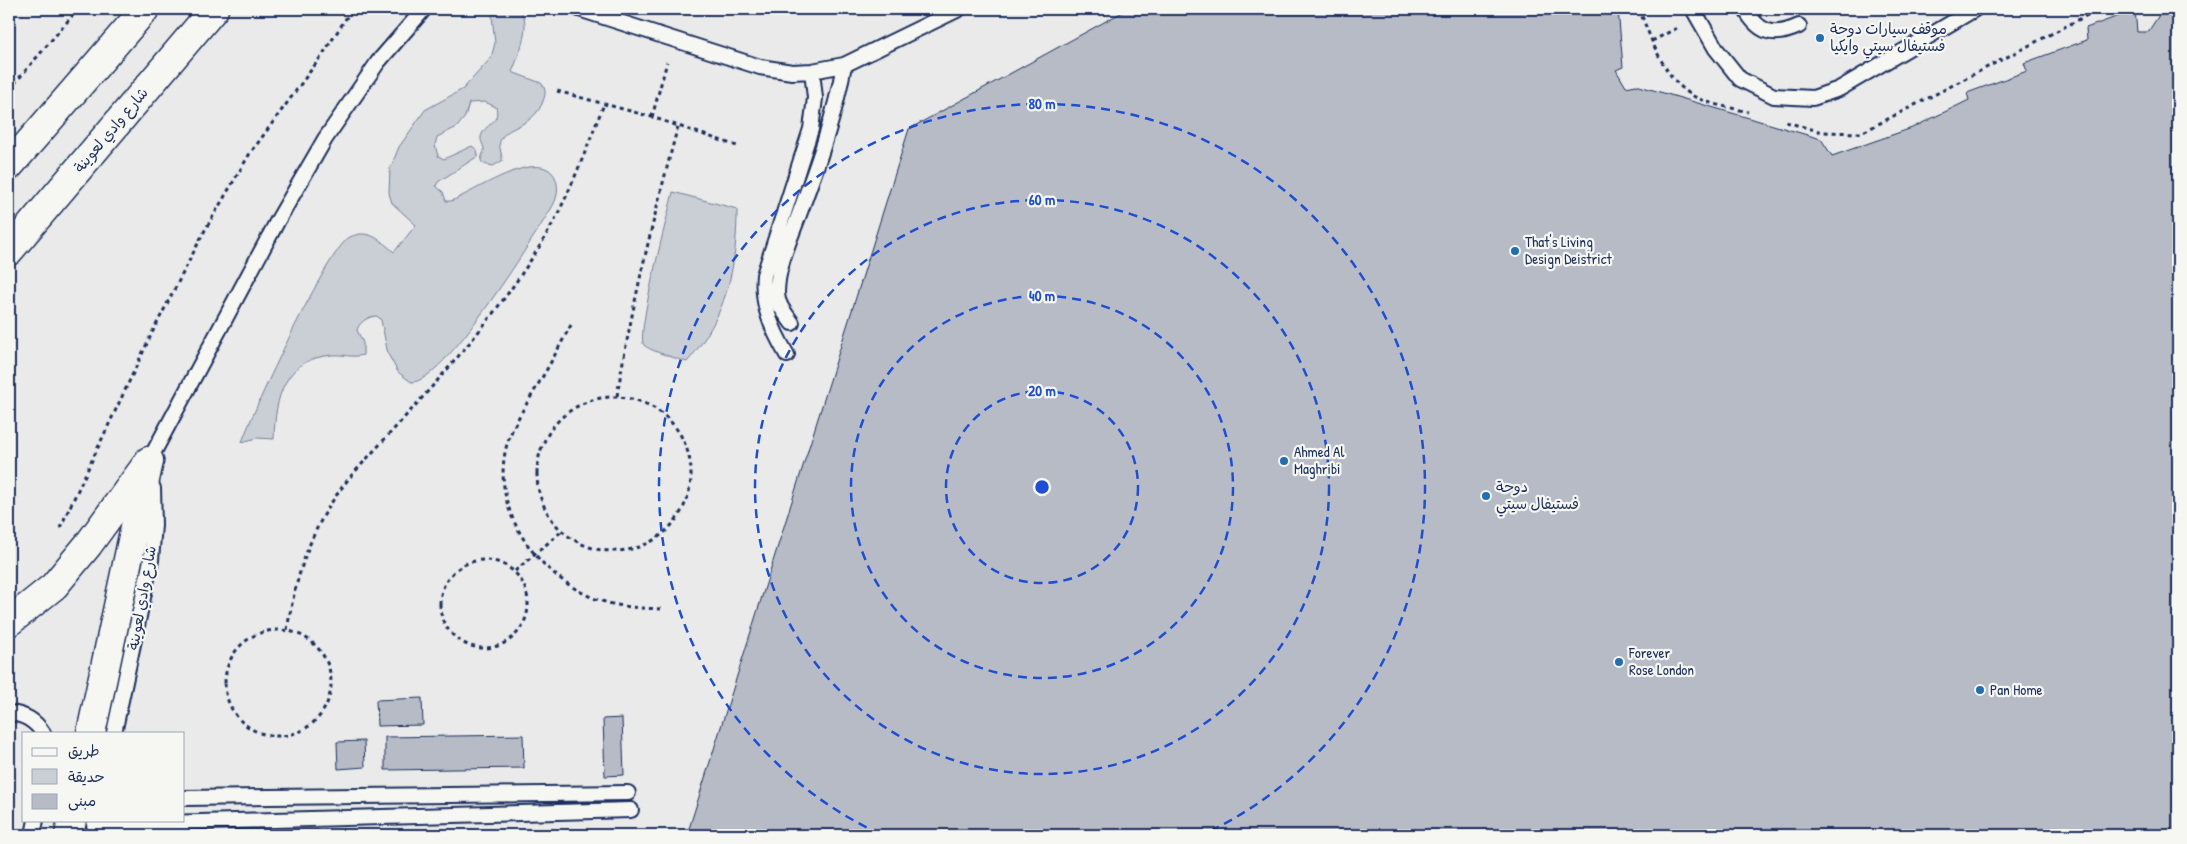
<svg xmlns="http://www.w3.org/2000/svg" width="2187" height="844" font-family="'Patrick Hand','Playpen Sans Arabic',sans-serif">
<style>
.green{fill:#caced5;stroke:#727e9a}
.building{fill:#b6bbc6;stroke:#1b2f5e}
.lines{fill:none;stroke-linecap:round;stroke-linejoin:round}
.service-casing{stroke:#1b2f5e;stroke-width:18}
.secondary-casing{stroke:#1b2f5e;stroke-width:31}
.primary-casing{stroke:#1b2f5e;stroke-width:31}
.path{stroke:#1b2f5e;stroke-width:3;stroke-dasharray:4 4;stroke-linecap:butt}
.service{stroke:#f6f6f2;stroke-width:14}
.secondary{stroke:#f6f6f2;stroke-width:28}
.primary{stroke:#f6f6f2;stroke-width:28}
.ring{fill:none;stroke:#1d4ed8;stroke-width:2.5;stroke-dasharray:9 6}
.poi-dot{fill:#1f6fb2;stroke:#f6f6f2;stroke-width:2}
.labels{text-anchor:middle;stroke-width:4.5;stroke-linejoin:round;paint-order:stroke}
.poi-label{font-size:15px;fill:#1b2f5e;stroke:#f6f6f2;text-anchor:start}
.street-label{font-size:15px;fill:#1b2f5e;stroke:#f6f6f2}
.centre{fill:#1d4ed8;stroke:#f6f6f2;stroke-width:2.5}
.ring-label{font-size:15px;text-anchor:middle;font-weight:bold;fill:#1d4ed8;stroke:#f6f6f2;stroke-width:4.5;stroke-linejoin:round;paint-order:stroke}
</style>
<rect width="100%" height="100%" fill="#e9eae9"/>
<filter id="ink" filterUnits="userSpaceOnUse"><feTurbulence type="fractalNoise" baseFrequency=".02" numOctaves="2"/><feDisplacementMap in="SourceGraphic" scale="10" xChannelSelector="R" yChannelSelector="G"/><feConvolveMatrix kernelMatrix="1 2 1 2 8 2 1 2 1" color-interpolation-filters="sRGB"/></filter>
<g filter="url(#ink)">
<path class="green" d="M496,9c6,0 14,-2 20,0 20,7 1,51 -4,63l29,11c5,5 5,11 2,18 -9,26 -35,24 -42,38 -4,7 2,15 1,22l-9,5 -9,-2 -3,-3c0,-4 3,-8 3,-12 -1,-6 -5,-9 -2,-15 6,-12 18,-11 14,-27l-11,-5 -16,1 -4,14 -8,10 -20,10 -2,8 3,11 6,3 28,-13 5,4 1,6 -40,26 -2,4 7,6 3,9h5c22,-8 88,-55 104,-24 5,12 2,22 -4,32 -19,30 -108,176 -140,173l-13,-10 -10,-18 -7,-34 -4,-4c-8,0 -18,6 -20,14l6,13v12c-10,3 -21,-1 -31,0 -48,4 -57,42 -58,84l-17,-1 -15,4c11,-31 86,-194 108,-205 19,-9 31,4 44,15l22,-27 -24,-22 -3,-10 1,-24 9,-22 26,-37 38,-21 28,-31 4,-15 -3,-27z
M673,192l64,17c0,60 -11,108 -50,153 -9,-3 -37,-11 -43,-17 -9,-8 25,-134 29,-153z"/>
<path class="building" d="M1128,9h490l5,58 -7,3 10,17 10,-2 185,54 11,17 80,-28 57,-28 -2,-7 60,-22 -3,-8 63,-23 -1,-12 49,-18 2,22h11l15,-23h15v826h-1491l222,-706z
M422,698l1,27 -46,1 -1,-26z
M622,718l2,57 -19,1 -2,-57z
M523,735l1,33 -139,2v-33z
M364,741l1,26 -27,2 -1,-27z"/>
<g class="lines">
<g class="service-casing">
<path id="service" d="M579,9l181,58 32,5 20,-1 32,-6 115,-56
M1693,9l23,40 24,30 34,17 39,2 26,-9 136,-80
M1745,9c14,24 28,29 54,17
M792,323c-6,-9 -15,-18 -15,-30 0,-27 14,-56 23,-81 18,-49 35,-96 44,-147
M787,355c-15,-26 -26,-50 -23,-80l47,-146 4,-31 -3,-27
M150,466l-1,-5 129,-241 47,-81 53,-77 46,-53
M9,713c14,1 26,7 34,20
M114,733l37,-173 3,-35 -1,-37
M184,798l444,-5
M94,825l537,-15
M33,835l3,-15"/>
</g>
<g class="secondary-casing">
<path id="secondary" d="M9,166l136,-157
M9,251l205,-242
M9,622l45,-36 34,-41 61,-84"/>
</g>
<g class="primary-casing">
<path id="primary" d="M91,733l58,-272
M69,835l3,-15"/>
</g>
<path class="path" d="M1639,9c12,29 23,66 51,85 15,10 40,13 58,18
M1652,41l25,-13
M9,90l69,-81
M557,91l95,26 85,29
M652,117l15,-55
M1786,122l36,10 39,1 238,-124
M571,325c-10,18 -20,38 -31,56 -12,22 -28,43 -34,67 -15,63 30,124 85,149 23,10 47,11 71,12
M617,396c15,-91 37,-181 61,-270
M537 474a77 77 0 1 1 154 0a77 77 0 1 1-154 0Z
M60,528l92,-195 53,-103 44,-75 76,-104 27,-42
M440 604a44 44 0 1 1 88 0a44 44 0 1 1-88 0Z
M515,571l47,-40
M225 683a53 53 0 1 1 106 0a53 53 0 1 1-106 0Z
M287,630c10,-59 25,-107 64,-154 68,-75 140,-149 193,-237 25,-42 42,-90 60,-135"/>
<use href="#service" class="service"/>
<use href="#secondary" class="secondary"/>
<use href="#primary" class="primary"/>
</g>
</g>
<g class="ring">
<circle cx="1042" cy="487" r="96"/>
<circle cx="1042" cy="487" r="191"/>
<circle cx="1042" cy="487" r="287"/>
<path d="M880 834A383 383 0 1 1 1204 834"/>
</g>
<g class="poi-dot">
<circle cx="1820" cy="38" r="5"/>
<circle cx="1515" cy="251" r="5"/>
<circle cx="1284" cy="461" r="5"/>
<circle cx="1486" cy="496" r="5"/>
<circle cx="1619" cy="662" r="5"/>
<circle cx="1980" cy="690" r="5"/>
</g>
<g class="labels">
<g class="poi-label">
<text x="1830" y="34">موقف سيارات دوحة<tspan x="1830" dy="17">فستيفال سيتي وايكيا</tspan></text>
<text x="1525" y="247">That's Living<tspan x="1525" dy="17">Design Deistrict</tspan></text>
<text x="1294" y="457">Ahmed Al<tspan x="1294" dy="17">Maghribi</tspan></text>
<text x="1496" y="492">دوحة<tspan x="1496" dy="17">فستيفال سيتي</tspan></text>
<text x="1629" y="658">Forever<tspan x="1629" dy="17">Rose London</tspan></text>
<text x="1990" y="695">Pan Home</text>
</g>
<g class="street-label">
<text transform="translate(111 130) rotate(-50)" y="5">شارع وادي لعوينة</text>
<text transform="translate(142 598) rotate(-80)" y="5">شارع وادي لعوينة</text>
</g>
</g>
<circle cx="1042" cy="487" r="8" class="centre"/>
<g class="ring-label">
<text x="1042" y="109">80 m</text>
<text x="1042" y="205">60 m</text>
<text x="1042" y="301">40 m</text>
<text x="1042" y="396">20 m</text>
</g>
<rect width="2187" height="844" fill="none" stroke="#f6f6f2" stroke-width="30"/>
<rect x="15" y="15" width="2157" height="814" fill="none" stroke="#1b2f5e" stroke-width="2" filter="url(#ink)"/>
<rect x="22" y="732" width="162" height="90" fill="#f6f6f2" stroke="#9ea6b7"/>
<rect x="32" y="748" width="25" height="8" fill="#f6f6f2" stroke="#9ea6b7"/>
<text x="68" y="756" font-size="15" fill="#1b2f5e">طريق</text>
<rect x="32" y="769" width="25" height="15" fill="#caced5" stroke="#9ea6b7"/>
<text x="68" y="782" font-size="15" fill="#1b2f5e">حديقة</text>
<rect x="32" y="794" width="25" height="15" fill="#b6bbc6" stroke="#9ea6b7"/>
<text x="68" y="806" font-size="15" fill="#1b2f5e">مبنى</text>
</svg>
